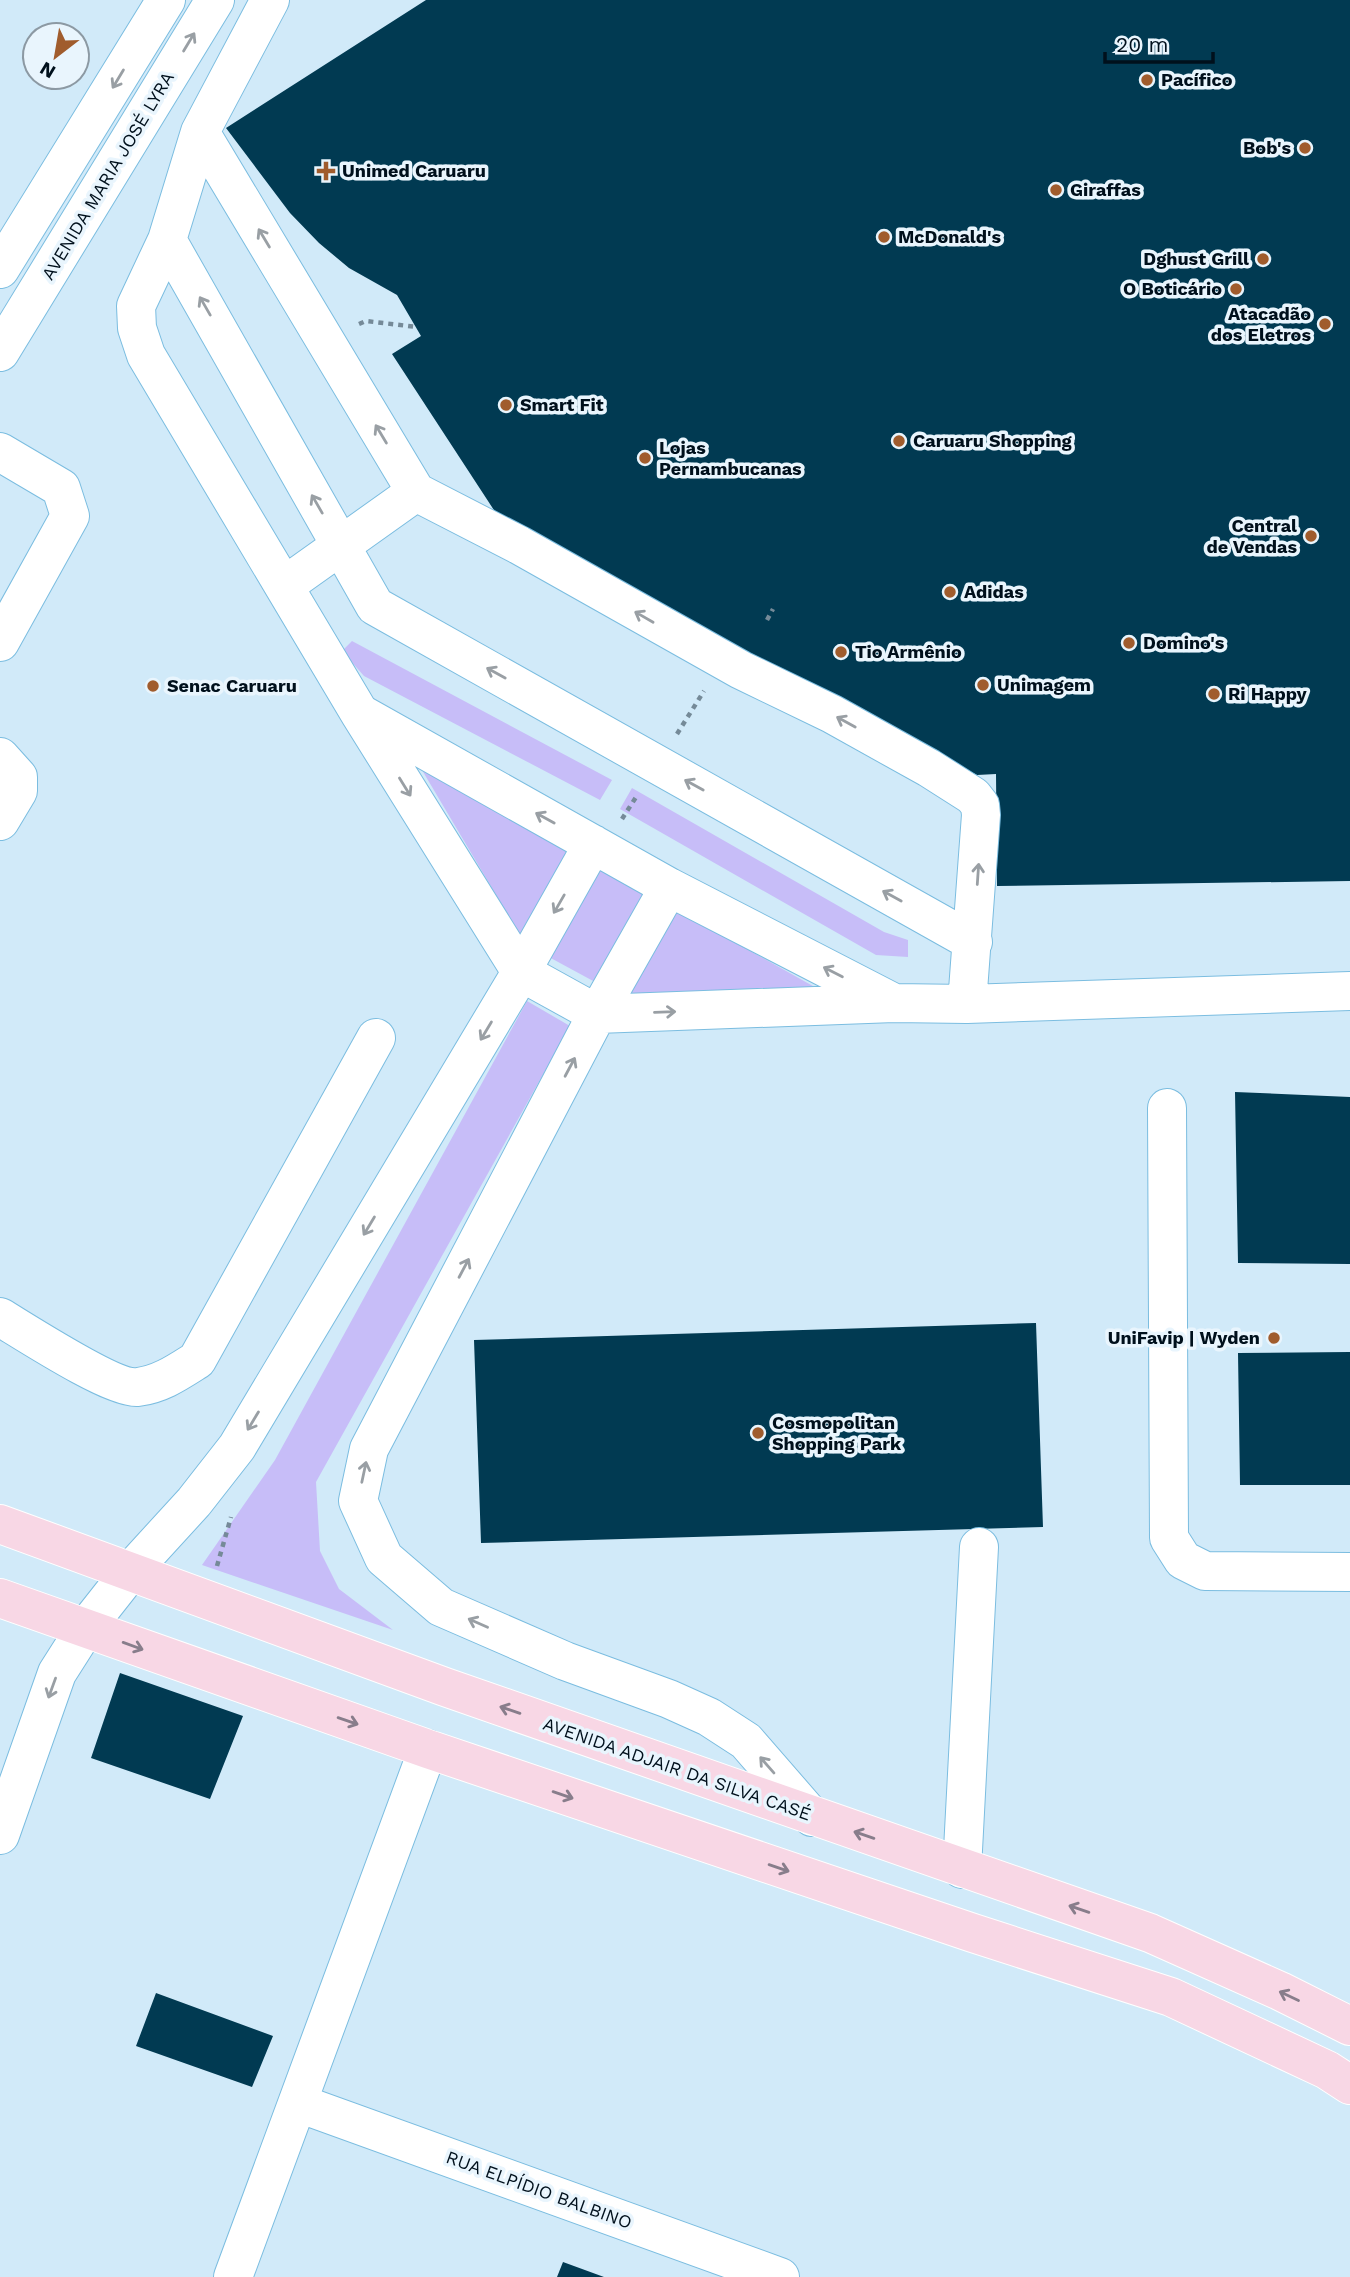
<svg xmlns="http://www.w3.org/2000/svg" width="1350" height="2277" font-family="'Work Sans',sans-serif">
<style>
.green{fill:#c7bdf8}
.building{fill:#013a52}
.lines{fill:none;stroke-linecap:round;stroke-linejoin:round}
.minor-casing{stroke:#7bbde0;stroke-width:40}
.major-casing{stroke:#fff;stroke-width:40}
.path{stroke:#758a98;stroke-width:4.5;stroke-dasharray:5 5;stroke-linecap:butt}
.minor{stroke:#fff;stroke-width:38}
.major{stroke:#f8d7e5;stroke-width:38}
.oneway{stroke:#999fa4}
.oneway2{stroke:#887d8b}
.poi-dot{fill:#a05c2d;stroke:#e9f5fd;stroke-width:2.5}
.labels{text-anchor:middle;stroke-width:7;stroke-linejoin:round;paint-order:stroke}
.poi-label{font-size:18px;font-weight:bold;fill:#00101c;stroke:#e9f5fd;text-anchor:start}
.street-label{font-size:18px;fill:#00101c;stroke:#e9f5fd}
</style>
<rect width="100%" height="100%" fill="#d1eaf9"/>
<path class="green" d="M352,641l260,139 -12,20 -236,-124 -22,-25z
M419,765l151,85 -49,87z
M632,788l252,144 24,8v17l-32,-2 -256,-146z
M598,864l48,27 -51,91 -48,-26z
M675,909l145,81 -194,6z
M527,1001l43,25 -254,456 4,69 19,38 54,41 -191,-65 73,-105z"/>
<path class="building" d="M426,0h924v881l-353,5 -1,-112 -19,1 -472,-248 -113,-173 29,-18 -24,-41 -48,-27 -30,-25 -29,-30 -64,-85z
M1235,1092l115,5v167l-112,-1z
M1036,1323l7,204 -562,16 -7,-203z
M1350,1352v133h-110l-2,-132z
M120,1673l123,43 -33,83 -119,-41z
M156,1993l117,43 -21,51 -116,-41z
M563,2262l41,15h-47z"/>
<g class="lines">
<g class="minor-casing">
<path id="minor" d="M270,0l-70,132 -33,108 -31,66 1,22 9,27 214,359 161,258 76,42 297,-11 73,1 383,-13
M200,132l216,360 103,53 222,125 91,44 97,54 44,28 7,9 1,10 -14,189
M167,240l208,366 598,336
M0,269l166,-269
M0,352l215,-352
M0,452l61,36 9,28 -70,126
M284,586l132,-94
M363,715l306,172 223,115
M0,757l18,20v14l-18,30
M669,887l-72,127 -228,435 -11,52 26,57 57,49 124,54 104,38 40,18 37,24 66,76
M1167,1108l2,430 14,22 22,11 145,1
M0,1317c25,15 114,73 138,70 23,-3 40,-15 59,-27l179,-322
M0,1835l57,-162 28,-44 45,-57 64,-70 43,-55 280,-468 76,-135
M962,1869l17,-322
M298,2103l482,174
M233,2277l195,-528"/>
</g>
<g class="major-casing">
<path id="major" d="M0,1524l445,163 705,246 130,58 70,35
M0,1598l428,151 545,184 198,64 156,73 23,15"/>
</g>
<path class="path" d="M359,324l7,-3 51,6
M767,620l6,-11
M677,734l27,-43
M622,819l16,-25
M217,1566l14,-49"/>
<use href="#minor" class="minor"/>
<use href="#major" class="major"/>
</g>
<defs><path id="oneway-shaft" d="M-6 0H5M1.5-3L5.5 0L1.5 3" fill="none" stroke-width="1.6" stroke-linecap="round" stroke-linejoin="round" transform="scale(1.75)"/></defs>
<g class="oneway">
<use href="#oneway-shaft" transform="translate(189 42) rotate(-59)"/>
<use href="#oneway-shaft" transform="translate(118 79) rotate(121)"/>
<use href="#oneway-shaft" transform="translate(264 238) rotate(-121)"/>
<use href="#oneway-shaft" transform="translate(205 306) rotate(-120)"/>
<use href="#oneway-shaft" transform="translate(381 434) rotate(-121)"/>
<use href="#oneway-shaft" transform="translate(317 504) rotate(-120)"/>
<use href="#oneway-shaft" transform="translate(644 617) rotate(-150)"/>
<use href="#oneway-shaft" transform="translate(496 673) rotate(-151)"/>
<use href="#oneway-shaft" transform="translate(846 722) rotate(-151)"/>
<use href="#oneway-shaft" transform="translate(694 785) rotate(-151)"/>
<use href="#oneway-shaft" transform="translate(405 787) rotate(58)"/>
<use href="#oneway-shaft" transform="translate(545 818) rotate(-151)"/>
<use href="#oneway-shaft" transform="translate(978 874) rotate(-86)"/>
<use href="#oneway-shaft" transform="translate(892 896) rotate(-151)"/>
<use href="#oneway-shaft" transform="translate(559 904) rotate(120)"/>
<use href="#oneway-shaft" transform="translate(833 972) rotate(-153)"/>
<use href="#oneway-shaft" transform="translate(665 1012) rotate(-2)"/>
<use href="#oneway-shaft" transform="translate(486 1031) rotate(121)"/>
<use href="#oneway-shaft" transform="translate(570 1067) rotate(-62)"/>
<use href="#oneway-shaft" transform="translate(369 1226) rotate(121)"/>
<use href="#oneway-shaft" transform="translate(464 1268) rotate(-62)"/>
<use href="#oneway-shaft" transform="translate(253 1421) rotate(121)"/>
<use href="#oneway-shaft" transform="translate(364 1472) rotate(-78)"/>
<use href="#oneway-shaft" transform="translate(478 1623) rotate(-156)"/>
<use href="#oneway-shaft" transform="translate(52 1688) rotate(110)"/>
<use href="#oneway-shaft" transform="translate(767 1765) rotate(-131)"/>
</g>
<g class="oneway2">
<use href="#oneway-shaft" transform="translate(133 1646) rotate(20)"/>
<use href="#oneway-shaft" transform="translate(510 1710) rotate(-161)"/>
<use href="#oneway-shaft" transform="translate(348 1721) rotate(19)"/>
<use href="#oneway-shaft" transform="translate(563 1795) rotate(19)"/>
<use href="#oneway-shaft" transform="translate(864 1835) rotate(-161)"/>
<use href="#oneway-shaft" transform="translate(779 1868) rotate(19)"/>
<use href="#oneway-shaft" transform="translate(1079 1909) rotate(-161)"/>
<use href="#oneway-shaft" transform="translate(1289 1996) rotate(-155)"/>
</g>
<g class="poi-dot">
<circle cx="1147" cy="80" r="7"/>
<circle cx="1305" cy="148" r="7"/>
<path d="M322.5 160.5h7v7h7v7h-7v7h-7v-7h-7v-7h7z"/>
<circle cx="1056" cy="190" r="7"/>
<circle cx="884" cy="237" r="7"/>
<circle cx="1263" cy="259" r="7"/>
<circle cx="1236" cy="289" r="7"/>
<circle cx="1325" cy="324" r="7"/>
<circle cx="506" cy="405" r="7"/>
<circle cx="899" cy="441" r="7"/>
<circle cx="645" cy="458" r="7"/>
<circle cx="1311" cy="536" r="7"/>
<circle cx="950" cy="592" r="7"/>
<circle cx="1129" cy="643" r="7"/>
<circle cx="841" cy="652" r="7"/>
<circle cx="983" cy="685" r="7"/>
<circle cx="153" cy="686" r="7"/>
<circle cx="1214" cy="694" r="7"/>
<circle cx="1274" cy="1338" r="7"/>
<circle cx="758" cy="1433" r="7"/>
</g>
<g class="labels">
<g class="poi-label">
<text x="1161" y="86">Pacífico</text>
<text x="1291" y="154" text-anchor="end">Bob's</text>
<text x="342" y="177">Unimed Caruaru</text>
<text x="1070" y="196">Giraffas</text>
<text x="898" y="243">McDonald's</text>
<text x="1249" y="265" text-anchor="end">Dghust Grill</text>
<text x="1222" y="295" text-anchor="end">O Boticário</text>
<text x="1311" y="320" text-anchor="end">Atacadão<tspan x="1311" dy="21">dos Eletros</tspan></text>
<text x="520" y="411">Smart Fit</text>
<text x="913" y="447">Caruaru Shopping</text>
<text x="659" y="454">Lojas<tspan x="659" dy="21">Pernambucanas</tspan></text>
<text x="1297" y="532" text-anchor="end">Central<tspan x="1297" dy="21">de Vendas</tspan></text>
<text x="964" y="598">Adidas</text>
<text x="1143" y="649">Domino's</text>
<text x="855" y="658">Tio Armênio</text>
<text x="997" y="691">Unimagem</text>
<text x="167" y="692">Senac Caruaru</text>
<text x="1228" y="700">Ri Happy</text>
<text x="1260" y="1344" text-anchor="end">UniFavip | Wyden</text>
<text x="772" y="1429">Cosmopolitan<tspan x="772" dy="21">Shopping Park</tspan></text>
</g>
<g class="street-label">
<text transform="translate(108 176) rotate(-59)" y="6">AVENIDA MARIA JOSÉ LYRA</text>
<text transform="translate(677 1769) rotate(19)" y="6">AVENIDA ADJAIR DA SILVA CASÉ</text>
<text transform="translate(539 2190) rotate(20)" y="6">RUA ELPÍDIO BALBINO</text>
</g>
</g>
<g transform="translate(56 56) rotate(211)"><circle r="33" fill="#e9f5fd" stroke="#8c99a3" stroke-width="2"/>
<path d="M0-5L12 26L0 18L-12 26Z" fill="#a05c2d"/>
<text y="-10" font-size="19" font-weight="bold" text-anchor="middle" fill="#00101c">N</text>
</g>
<path d="M1105 52v10h108v-10" fill="none" stroke="#00101c" stroke-width="3.5"/>
<text x="1116" y="52" font-size="21" fill="#00101c" stroke="#e9f5fd" stroke-width="5" paint-order="stroke">20 m</text>
</svg>
